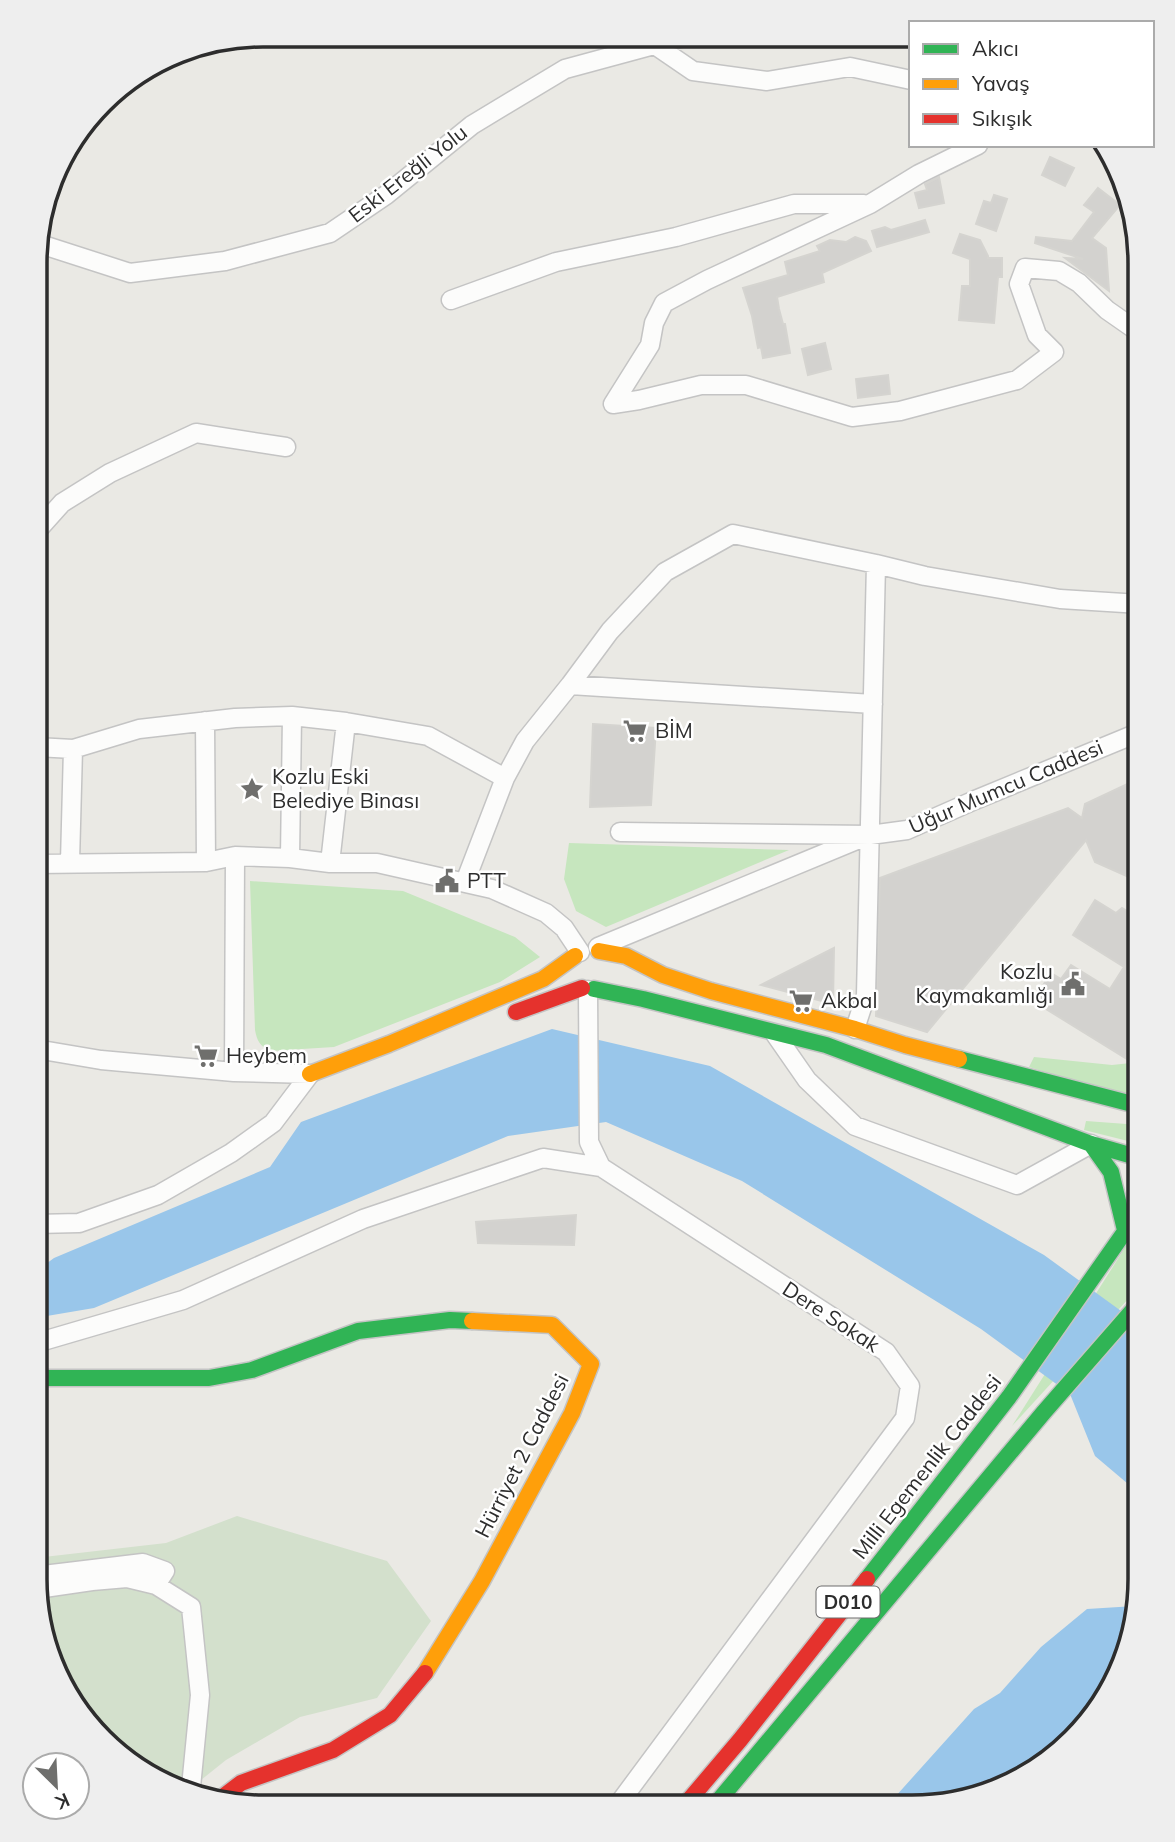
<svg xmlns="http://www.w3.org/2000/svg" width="1175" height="1842" font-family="Mulish,sans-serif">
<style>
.green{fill:#c6e6be}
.cemetery{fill:#d3e0cc}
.water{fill:#99c6ea}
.building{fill:#d3d2cf;stroke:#d5d4d0;stroke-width:2}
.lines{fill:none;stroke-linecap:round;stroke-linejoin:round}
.street-casing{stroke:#c4c4c4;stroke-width:21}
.fast-casing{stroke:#c4c4c4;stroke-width:19}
.slow-casing{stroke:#c4c4c4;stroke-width:19}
.jam-casing{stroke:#c4c4c4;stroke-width:19}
.street{stroke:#fcfcfb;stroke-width:18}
.fast{stroke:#30b455;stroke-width:16}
.slow{stroke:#ff9f0a;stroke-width:16}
.jam{stroke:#e5322d;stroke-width:16}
.labels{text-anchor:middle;stroke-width:5;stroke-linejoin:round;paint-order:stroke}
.shield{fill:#fff;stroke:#6c6c6c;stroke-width:2}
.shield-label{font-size:19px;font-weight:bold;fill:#2d2d2d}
.street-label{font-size:21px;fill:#2d2d2d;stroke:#fff}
.poi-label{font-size:21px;fill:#2d2d2d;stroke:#fff;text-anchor:start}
.rim{fill:none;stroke:#2d2d2d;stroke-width:3.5}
</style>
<rect width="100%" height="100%" fill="#eae9e4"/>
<path class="green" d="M569,843l220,7 -183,77 -30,-16 -12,-32z
M250,881l153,10 112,46 25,20 -40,25 -166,65 -64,4c-10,-5 -13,-10 -15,-21z
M1034,1057l78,8 28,-3v39l-111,-34z
M1086,1121l54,4v19l-56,-14z
M1140,1224v62l-128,140z"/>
<path class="cemetery" d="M237,1516l150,45 44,60 -54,77 -77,19 -74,43 -35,28 -66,-28 -72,-94 -18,-87v-21l131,-15z"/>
<path class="water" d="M552,1029l158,37 334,189 84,61 12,2v211l-6,-40 -39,-33 -25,-62 -89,-65 -239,-148 -136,-59 -98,14 -414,172 -59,10v-46l19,-14 216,-91 31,-45z
M1135,1606l-34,100 -50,54 -52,29 -87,18h-26l88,-98 26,-16 41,-46 46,-38z"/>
<path class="building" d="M1050,157l24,11 -9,18 -23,-11z
M939,177l5,26 -25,5 -4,-15 12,-3 -2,-6z
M1098,188l22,17 -28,33 14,10 3,43 -44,-33 18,1 -48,-16 1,-6 36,4 22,-29 -10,-7z
M994,195l13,4 -11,32 -20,-7 8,-23 7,2z
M925,220l4,12 -52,15 -5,-16 13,-4 6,3z
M960,234l20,6 8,16v2h14v19h-4l-4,46 -35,-3 3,-34h8v-27l-17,-6z
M855,237l11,4 5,10 -49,22 2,9 -47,15 2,12 4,15h2l5,29 -27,5 -2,-11 -3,1 -6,-32 -9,-28 45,-13 -3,-13 35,-11 -3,-5 13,-6 16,2z
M825,343l6,26 -23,6 -6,-26z
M888,375l2,19 -32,4 -2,-19z
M593,724l63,4 -5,77 -61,2z
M1140,778v104l-45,-20 -9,-22 -159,192 -51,-16 4,-138 188,-70 14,10 3,-14z
M1095,900l21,13 6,-5 18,11v130l-8,13 -99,-61 18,-28 10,6 10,-14 39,24 14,-22 -51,-32z
M834,948l-1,56 -72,-19z
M576,1215l-2,30 -96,-2 -2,-21z"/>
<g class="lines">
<g class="street-casing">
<path id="street" d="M655,45l38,26 74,10 83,-14 61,13
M37,243l93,30 95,-12 105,-28 56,-38 86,-70 93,-56 122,-33
M451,300l105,-38 120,-25 118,-33h70
M613,404l26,-4 62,-15h45l106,32 48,-6 117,-31 37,-28 -17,-17 -18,-51 6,-16 34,3 20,12 28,27 33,23
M613,404l37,-59 4,-22 10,-20 43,-23 163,-76 49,-30 59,-29
M36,532l26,-29 48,-30 86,-40 90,14
M570,685l303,19
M205,721l1,141
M36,747l37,2 66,-20 96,-11 57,-2 54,6 82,14 77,42
M620,832l250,3 37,-5 68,-30 165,-68
M290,858l2,-142
M70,862l3,-113
M330,863l16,-141
M36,864l170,-2 29,-6 55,2 40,5h47l115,26 54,24 18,15 16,24
M465,882l40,-104 20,-37 45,-56 40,-54 55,-59 68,-38 143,30 49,12 135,23 80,5
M598,947l266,-110
M588,990l1,152 12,25 285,185 24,34 -5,32 -288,388
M855,1029l11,-34 10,-431
M775,1034l32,46 48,46 162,59 74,-41
M36,1049l65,11 133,12 76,2
M234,1072l1,-216
M36,1224l43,-1 79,-28 73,-42 42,-30 37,-49
M35,1341h8l140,-41 180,-81 180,-61 58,9
M35,1576l108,-13 22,8 -9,14
M37,1589l55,-8 35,-3 29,7 35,22 9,88 -9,92"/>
</g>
<g class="fast-casing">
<path id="fast" d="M594,989l49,10 183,46 265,99 49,14
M959,1059l181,47
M1091,1144l20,28 14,58
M35,1378h174l43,-8 106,-39 92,-11 22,1
M867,1579l142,-182 131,-187
M714,1806l330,-394 96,-110"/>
</g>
<g class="slow-casing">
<path id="slow" d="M599,951l27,5 37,19 48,16 144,38 50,16 54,14
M310,1074l79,-30 154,-65 32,-23
M425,1673l57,-92 90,-168 19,-49 -39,-39 -80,-4"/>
</g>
<g class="jam-casing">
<path id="jam" d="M516,1012l66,-24
M220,1799l21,-16 92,-33 57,-35 35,-42
M684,1806l56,-66 127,-161"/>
</g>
<use href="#street" class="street"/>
<use href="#fast" class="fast"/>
<use href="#slow" class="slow"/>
<use href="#jam" class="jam"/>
</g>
<defs>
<g id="supermarket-bare" transform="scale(1.89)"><path d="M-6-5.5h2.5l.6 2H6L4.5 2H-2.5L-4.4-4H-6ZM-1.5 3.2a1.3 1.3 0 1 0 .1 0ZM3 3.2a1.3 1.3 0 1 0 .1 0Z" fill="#6f6f6d" stroke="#fff" stroke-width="2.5" paint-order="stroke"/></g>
<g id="sight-bare" transform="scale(1.89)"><path d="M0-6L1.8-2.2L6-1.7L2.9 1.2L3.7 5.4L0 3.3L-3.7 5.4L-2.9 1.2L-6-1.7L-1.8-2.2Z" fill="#6f6f6d" stroke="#fff" stroke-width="2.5" paint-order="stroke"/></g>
<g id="civic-bare" transform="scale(1.89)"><path d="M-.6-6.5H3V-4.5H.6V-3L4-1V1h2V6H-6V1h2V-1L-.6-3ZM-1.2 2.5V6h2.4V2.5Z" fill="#6f6f6d" stroke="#fff" stroke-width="2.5" paint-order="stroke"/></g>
</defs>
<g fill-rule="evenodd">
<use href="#supermarket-bare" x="635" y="731"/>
<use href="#sight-bare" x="252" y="789"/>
<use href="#civic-bare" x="447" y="881"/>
<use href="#civic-bare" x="1073" y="984"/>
<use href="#supermarket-bare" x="801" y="1001"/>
<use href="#supermarket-bare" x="206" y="1056"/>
</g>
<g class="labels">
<rect class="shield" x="816.5" y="1586.5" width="63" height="31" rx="5"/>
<g class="shield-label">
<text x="848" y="1609">D010</text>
</g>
<g class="street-label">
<text transform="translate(408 174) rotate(-38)" y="7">Eski Ereğli Yolu</text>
<text transform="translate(1006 787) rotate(-23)" y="7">Uğur Mumcu Caddesi</text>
<text transform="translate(831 1317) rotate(33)" y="7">Dere Sokak</text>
<text transform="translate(522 1456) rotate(-63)" y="7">Hürriyet 2 Caddesi</text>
<text transform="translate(927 1467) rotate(-52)" y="7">Milli Egemenlik Caddesi</text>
</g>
<g class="poi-label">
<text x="655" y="738">BİM</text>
<text x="272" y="784">Kozlu Eski<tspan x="272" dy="24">Belediye Binası</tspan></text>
<text x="467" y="888">PTT</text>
<text x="1053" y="979" text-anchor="end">Kozlu<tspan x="1053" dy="24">Kaymakamlığı</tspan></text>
<text x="821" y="1008">Akbal</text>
<text x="226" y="1063">Heybem</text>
</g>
</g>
<path d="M0 0H1175V1842H0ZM263 47H912A216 216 0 0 1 1128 263V1579A216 216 0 0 1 912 1795H263A216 216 0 0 1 47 1579V263A216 216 0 0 1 263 47Z" fill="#eee" fill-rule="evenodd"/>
<path class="rim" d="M263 47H912A216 216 0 0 1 1128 263V1579A216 216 0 0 1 912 1795H263A216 216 0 0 1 47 1579V263A216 216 0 0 1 263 47Z"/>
<rect x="909" y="21" width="245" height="126" fill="#ffffff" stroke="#ababab" stroke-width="2"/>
<rect x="923" y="44" width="35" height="10" fill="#30b455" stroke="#ababab" stroke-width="2"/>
<text x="972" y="56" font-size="21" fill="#2d2d2d">Akıcı</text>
<rect x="923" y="79" width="35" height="10" fill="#ff9f0a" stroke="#ababab" stroke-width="2"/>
<text x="972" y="91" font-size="21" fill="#2d2d2d">Yavaş</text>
<rect x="923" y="114" width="35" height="10" fill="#e5322d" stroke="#ababab" stroke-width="2"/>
<text x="972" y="126" font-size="21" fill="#2d2d2d">Sıkışık</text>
<g transform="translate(56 1786) rotate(156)"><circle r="33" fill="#ffffff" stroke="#ababab" stroke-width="2"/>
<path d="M0-5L12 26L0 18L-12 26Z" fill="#6f6f6d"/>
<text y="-10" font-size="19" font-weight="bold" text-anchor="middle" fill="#2d2d2d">K</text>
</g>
</svg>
